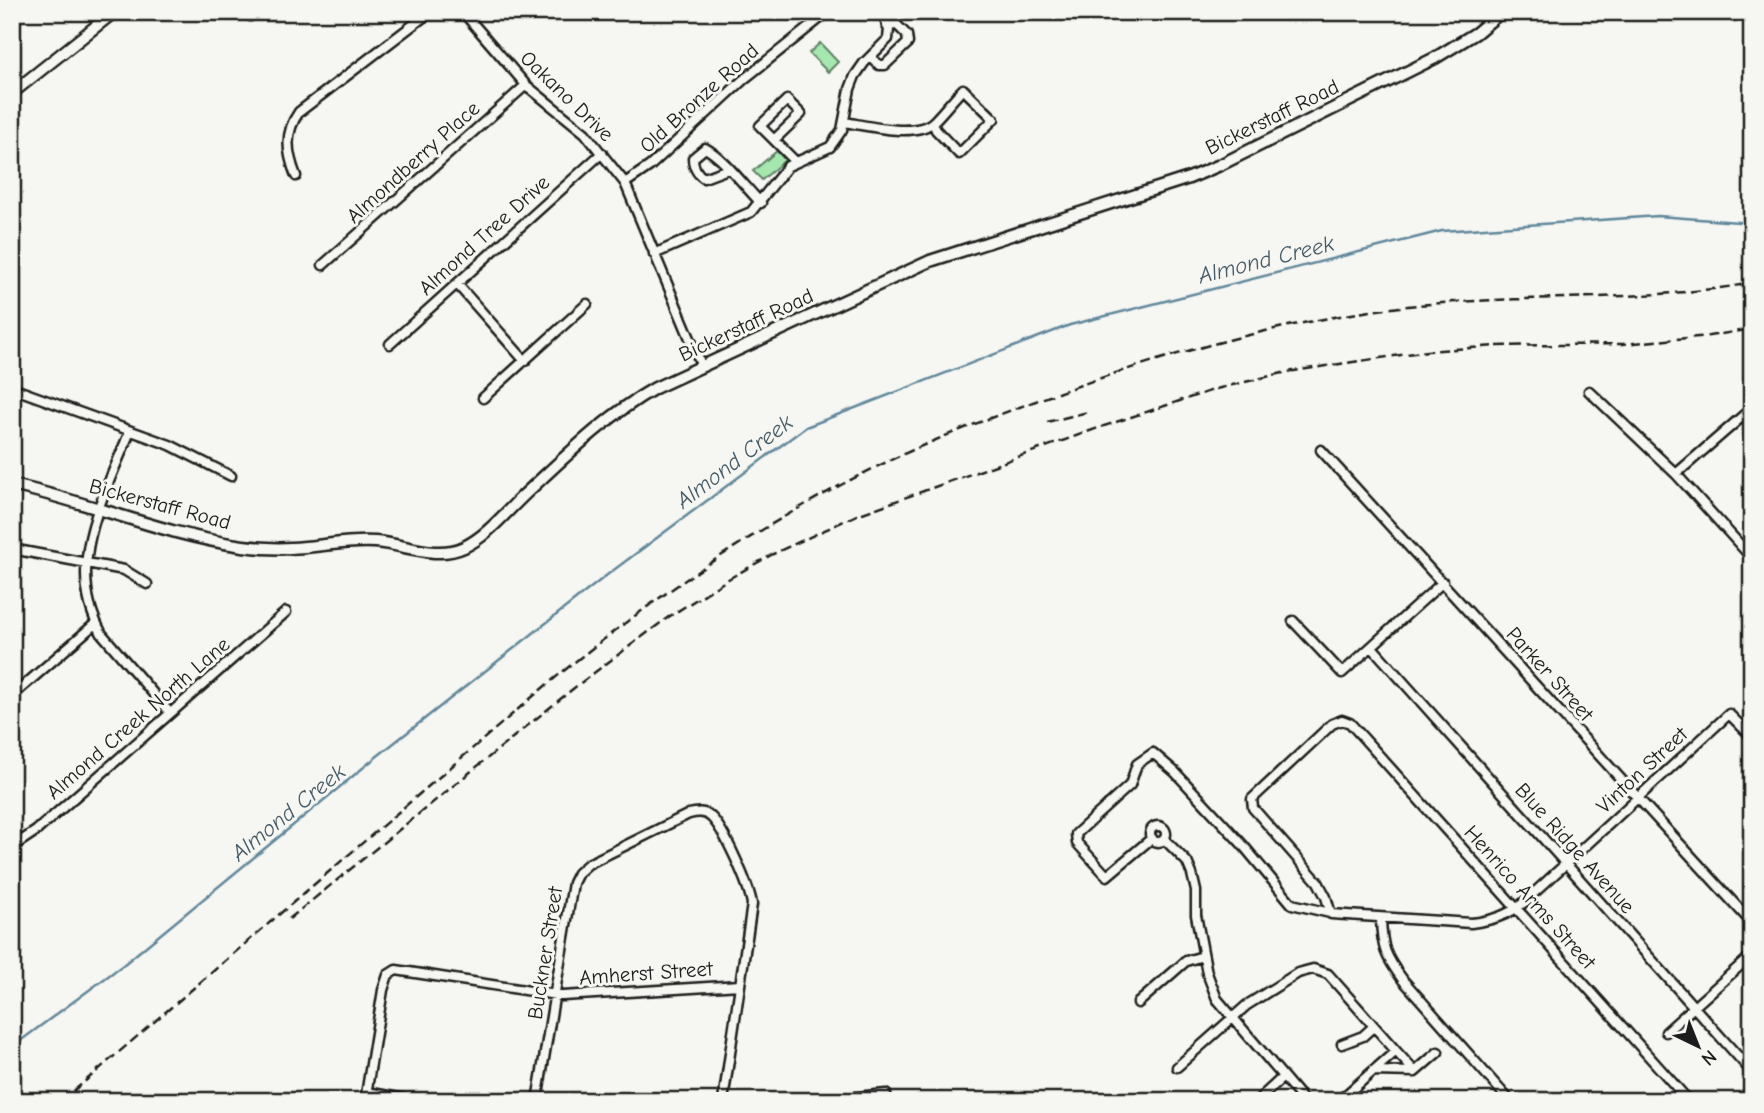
<svg xmlns="http://www.w3.org/2000/svg" width="1764" height="1113" font-family="'Comic Neue',sans-serif">
<style>
.grass{fill:#a6e7b0;stroke:#618266;stroke-width:2}
.lines{fill:none;stroke-linecap:round;stroke-linejoin:round}
.stream{stroke:#60879b;stroke-width:2.5}
.minor-casing{stroke:#1c1c1c;stroke-width:13}
.tertiary-casing{stroke:#1c1c1c;stroke-width:15}
.minor{stroke:#f6f6f2;stroke-width:8}
.tertiary{stroke:#f6f6f2;stroke-width:10}
.rail{stroke:#1c1c1c;stroke-width:2.5;stroke-dasharray:10 5;stroke-linecap:butt}
.labels{text-anchor:middle;stroke-width:6;stroke-linejoin:round;paint-order:stroke}
.street-label{font-size:21px;fill:#1c1c1c;stroke:#f6f6f2}
.water-label{font-size:23px;font-style:italic;fill:#445a66;stroke:#f6f6f2}
</style>
<rect width="100%" height="100%" fill="#f6f6f2"/>
<filter id="ink" filterUnits="userSpaceOnUse"><feTurbulence type="fractalNoise" baseFrequency=".0143" numOctaves="2"/><feDisplacementMap in="SourceGraphic" scale="14" xChannelSelector="R" yChannelSelector="G"/><feConvolveMatrix kernelMatrix="1 2 1 2 8 2 1 2 1" color-interpolation-filters="sRGB"/></filter>
<g filter="url(#ink)">
<path class="grass" d="M820,43l18,19 -10,10 -19,-19z
M777,151l8,9 -23,20 -9,-9z"/>
<g class="lines">
<path class="stream" d="M12,1047l111,-82 252,-207 232,-183 199,-148 264,-102 372,-94 216,-15 94,7"/>
<g class="minor-casing">
<path id="minor" d="M463,12l63,73 59,48 40,50 77,184
M250,16l6,-4
M871,57l8,8h6l23,-22 -1,-8 -10,-10 -10,1
M844,122c21,3 73,17 90,-1 10,-10 19,-22 29,-32l31,30 -35,35 -23,-24 -3,-7
M774,140l27,-26 -14,-14 -27,26 35,35
M728,169l-24,9c-7,-4 -11,-12 -11,-20l12,-10c19,10 40,39 56,55
M296,176c-9,-23 -12,-43 3,-64l131,-100
M625,183l25,-17 93,-86 85,-68
M654,254l97,-42 37,-46 42,-19 12,-17 8,-41 5,-13 9,-13 24,-24 1,-10 -7,-17
M323,265l203,-180
M457,284l68,77
M390,344l212,-191
M12,388l158,57 61,31
M1589,391l87,83 76,84
M483,398l104,-94
M130,431c-26,66 -67,134 -28,203l68,79
M1321,450l431,473
M1676,474l76,-66
M12,549l112,21 23,14
M1293,621l49,52 101,-91
M1372,647l380,425
M12,696l84,-73
M1150 834a8 8 0 1 1 16 0a8 8 0 1 1-16 0Z
M1152,838l-45,38 -30,-33 -1,-9 54,-49 7,-21 16,-11 22,19 67,72 50,60 38,9
M1164,839l23,23 5,12 4,17v24l11,58 10,26 87,102
M12,847l24,-16 250,-219
M1381,919c1,29 4,37 22,61l107,121
M1138,1003l48,-42 17,-5
M1666,1032l86,-77
M1342,1044l21,-8 11,-10
M1396,1051l19,21
M1177,1067l70,-62 51,-32 15,-4 15,5 68,77 -57,50
M1373,1071l42,1 23,-20
M367,1092l48,9
M365,1101l18,-111 5,-15 8,-5 167,26 177,-11
M537,1101l36,-218 5,-10 10,-9 101,-50c8,-2 15,-3 22,3 13,12 38,68 41,87l-29,197
M816,1101l70,-7
M1257,1101l26,-24
M1689,1101c-113,-126 -226,-252 -339,-378l-8,-3 -10,4 -80,75 1,9 65,74 8,15 5,17 140,9c19,-2 36,-7 51,-19l207,-190 23,23"/>
</g>
<g class="tertiary-casing">
<path id="tertiary" d="M12,93l102,-81
M12,485c78,17 152,50 231,61 16,2 32,3 48,2 28,-1 56,-8 84,-6 29,2 61,18 89,5 23,-11 42,-35 60,-52 41,-38 82,-79 131,-107l275,-127 259,-83 31,-13 215,-107 41,-25 25,-21"/>
</g>
<use href="#minor" class="minor"/>
<use href="#tertiary" class="tertiary"/>
<path class="rail" d="M1047,422l41,-10
M289,919l285,-231 96,-72 60,-38 43,-24 84,-39 244,-88 115,-38 71,-17 140,-21 70,-5 126,-2 86,-8 43,-7
M62,1101l482,-414c92,-76 191,-146 297,-202 61,-33 127,-59 192,-83 119,-44 240,-79 367,-95 117,-14 235,-3 352,-24"/>
</g>
</g>
<g class="labels">
<g class="street-label">
<text transform="translate(567 96) rotate(44)" y="7">Oakano Drive</text>
<text transform="translate(699 98) rotate(-42)" y="7">Old Bronze Road</text>
<text transform="translate(1272 117) rotate(-26)" y="7">Bickerstaff Road</text>
<text transform="translate(413 162) rotate(-42)" y="7">Almondberry Place</text>
<text transform="translate(484 235) rotate(-42)" y="7">Almond Tree Drive</text>
<text transform="translate(746 325) rotate(-25)" y="7">Bickerstaff Road</text>
<text transform="translate(160 504) rotate(15)" y="7">Bickerstaff Road</text>
<text transform="translate(1550 674) rotate(48)" y="7">Parker Street</text>
<text transform="translate(138 718) rotate(-41)" y="7">Almond Creek North Lane</text>
<text transform="translate(1642 770) rotate(-43)" y="7">Vinton Street</text>
<text transform="translate(1575 848) rotate(48)" y="7">Blue Ridge Avenue</text>
<text transform="translate(1530 897) rotate(48)" y="7">Henrico Arms Street</text>
<text transform="translate(545 953) rotate(-81)" y="7">Buckner Street</text>
<text transform="translate(646 973) rotate(-4)" y="7">Amherst Street</text>
</g>
<g class="water-label">
<text transform="translate(1266 259) rotate(-14)" y="8">Almond Creek</text>
<text transform="translate(734 461) rotate(-37)" y="8">Almond Creek</text>
<text transform="translate(288 812) rotate(-39)" y="8">Almond Creek</text>
</g>
</g>
<rect width="1764" height="1113" fill="none" stroke="#f6f6f2" stroke-width="42"/>
<rect x="21" y="21" width="1722" height="1071" fill="none" stroke="#1c1c1c" stroke-width="2.5" filter="url(#ink)"/>
<g transform="translate(1698 1046) rotate(137)" stroke="#f6f6f2" stroke-width="5" paint-order="stroke">
<path d="M0-5L12 26L0 18L-12 26Z" fill="#1c1c1c"/>
<text y="-10" font-size="19" font-weight="bold" text-anchor="middle" fill="#1c1c1c">N</text>
</g>
</svg>
